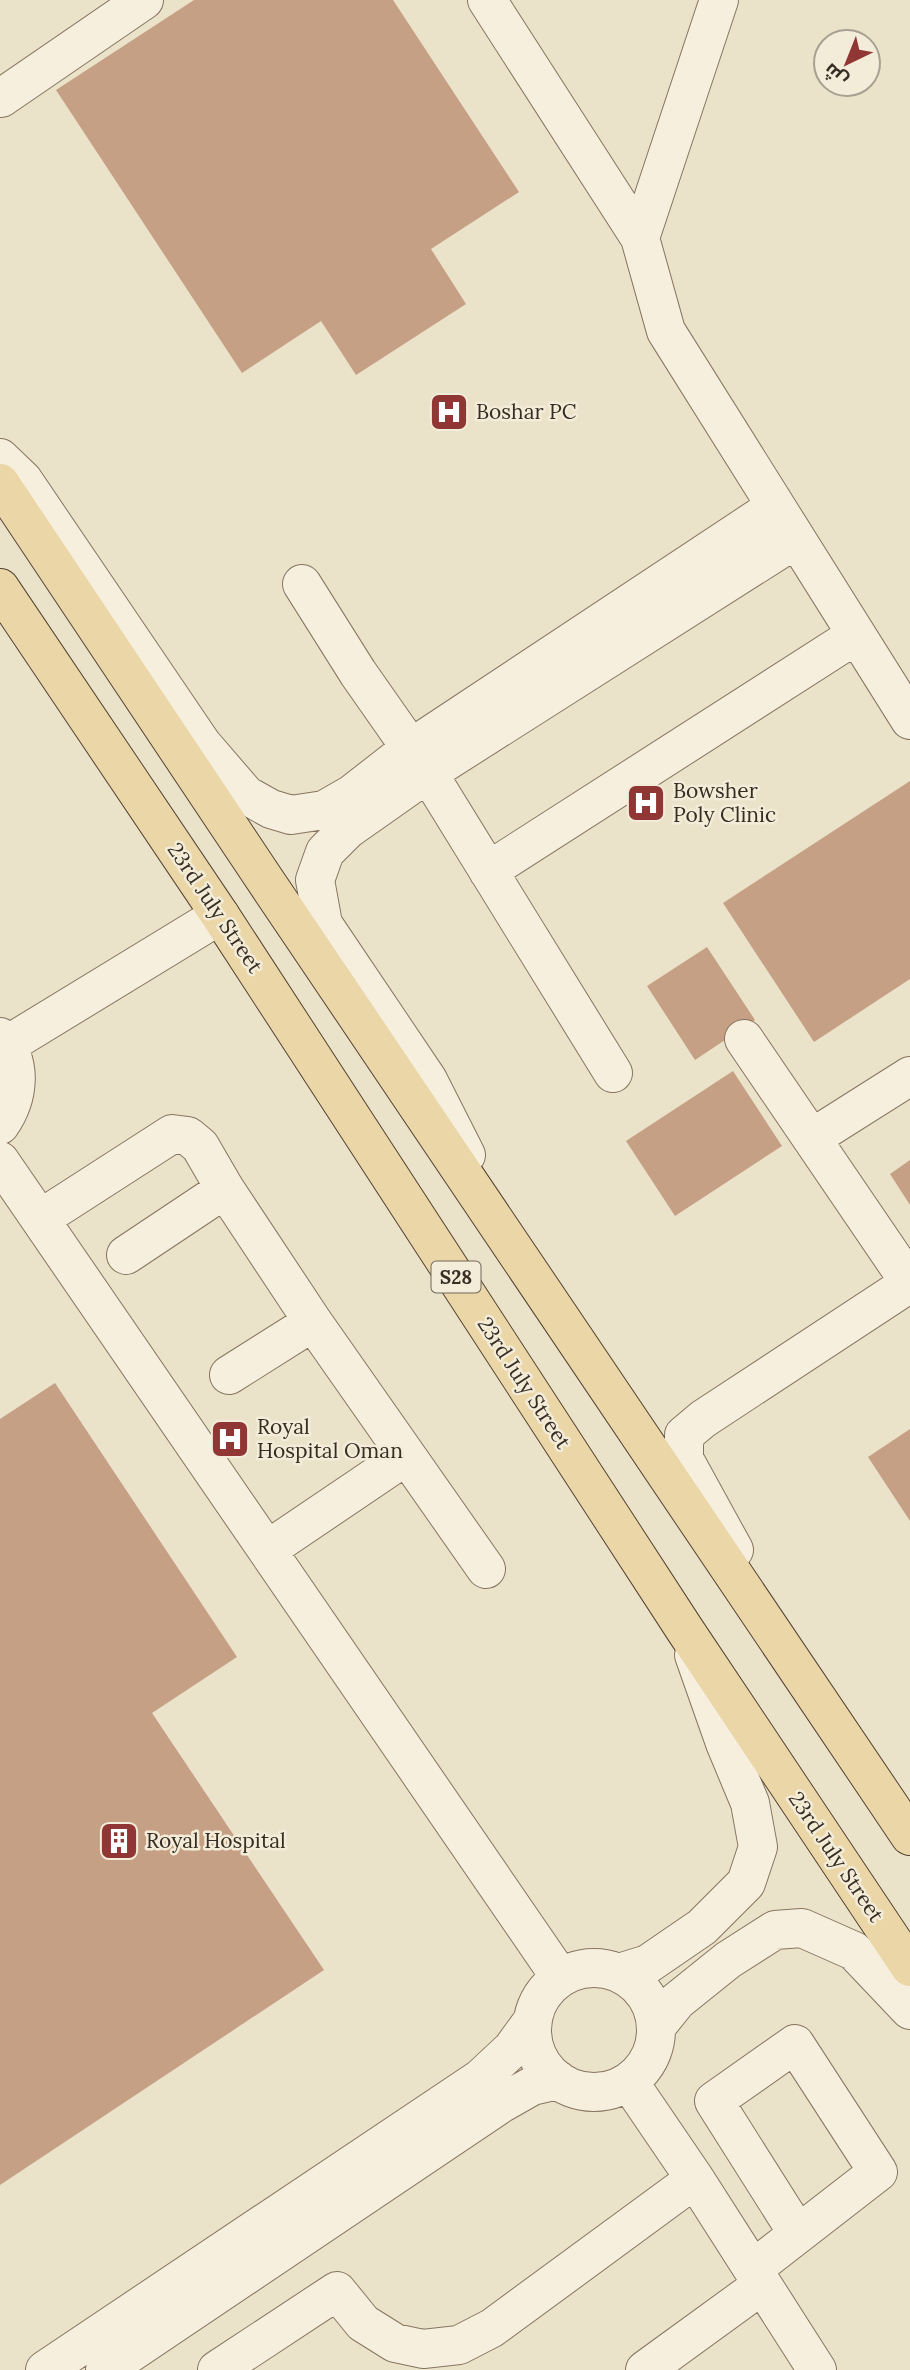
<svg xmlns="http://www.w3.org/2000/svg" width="910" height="2370" font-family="Lora,Cairo,serif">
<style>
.building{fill:#c6a084}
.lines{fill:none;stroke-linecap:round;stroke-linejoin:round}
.minor-casing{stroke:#867560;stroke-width:40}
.major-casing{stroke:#543;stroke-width:40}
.minor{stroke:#f6efdd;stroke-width:38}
.major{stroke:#ead6a7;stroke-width:38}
.labels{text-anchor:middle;stroke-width:5;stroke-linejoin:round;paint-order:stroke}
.shield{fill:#f3ecd9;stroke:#706659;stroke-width:2}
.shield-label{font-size:19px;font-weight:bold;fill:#382d22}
.poi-label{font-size:21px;fill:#382d22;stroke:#f3ecd9;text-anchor:start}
.street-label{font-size:21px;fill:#382d22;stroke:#f3ecd9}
</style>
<rect width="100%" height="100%" fill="#ebe2ca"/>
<path class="building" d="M194,0h199l126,192 -88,57 35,55 -110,71 -35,-54 -79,52 -186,-283z
M910,781v198l-96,63 -91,-139z
M707,947l48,73 -60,40 -48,-74z
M733,1071l49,75 -107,70 -49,-75z
M910,1160v45l-20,-31z
M55,1383l182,274 -85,56 172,257 -324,215v-766z
M910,1429v92l-42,-64z"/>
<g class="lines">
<g class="minor-casing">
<path id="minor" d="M487,0l153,238
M719,0l-79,238 26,93 244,389
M1,98l143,-98
M0,458l23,22 179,264 44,51 25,14 20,6 33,-5 28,-16 59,-46 364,-241
M302,584l56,89 70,100 185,300
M488,871l368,-236
M0,1037c23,26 19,61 0,88
M744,1039l166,244
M7,1045l213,-130
M812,1138l98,-62
M466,1155l-38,-75 -105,-156 -8,-44 10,-28 22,-22 81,-57 368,-234
M0,1161l560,816
M40,1219l132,-85 16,2 12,10 25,43 88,133 173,247
M126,1255l99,-66
M229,1375l84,-53
M267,1550l139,-94
M734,1550l-50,-91v-24l19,-16 207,-136
M532 2030a62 62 0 1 1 124 0a62 62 0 1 1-124 0Z
M619,1973l29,-9 54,-37 44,-44 12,-36 -8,-44 -25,-60 -31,-88
M656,2027l21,-26 51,-41 47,-30 27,-2 52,23 56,59
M629,2082l66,97 122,191
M753,2269l125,-97 -83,-128 -81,57 84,133
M45,2370l436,-292 31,-29 21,-29
M105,2370l397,-267 30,-17 26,-6
M217,2370l120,-79 26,32 32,20 28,6 36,-4 33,-17 203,-149
M645,2370l117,-85"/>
</g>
<g class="major-casing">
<path id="major" d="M0,483l263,394 647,959
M0,588l220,327 465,715 225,337"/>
</g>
<use href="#minor" class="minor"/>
<use href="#major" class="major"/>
</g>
<defs>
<g id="hospital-square" transform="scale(2.0125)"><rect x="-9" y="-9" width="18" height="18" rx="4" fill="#903635" stroke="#f3ecd9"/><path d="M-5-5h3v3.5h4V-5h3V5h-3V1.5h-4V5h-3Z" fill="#fff"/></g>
<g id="building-square" transform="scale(2.0125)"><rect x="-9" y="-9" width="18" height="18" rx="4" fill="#903635" stroke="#f3ecd9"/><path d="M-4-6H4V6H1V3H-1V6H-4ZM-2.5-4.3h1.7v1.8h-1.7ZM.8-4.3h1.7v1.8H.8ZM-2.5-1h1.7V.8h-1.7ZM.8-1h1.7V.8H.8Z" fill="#fff"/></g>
</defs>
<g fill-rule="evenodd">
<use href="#hospital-square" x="449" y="412"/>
<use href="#hospital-square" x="646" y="803"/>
<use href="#hospital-square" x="230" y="1439"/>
<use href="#building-square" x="119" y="1841"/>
</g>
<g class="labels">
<rect class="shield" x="431.5" y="1261.5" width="49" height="31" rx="5"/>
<g class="shield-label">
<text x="456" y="1284">S28</text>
</g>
<g class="poi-label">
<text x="476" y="419">Boshar PC</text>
<text x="673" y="798">Bowsher<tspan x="673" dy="24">Poly Clinic</tspan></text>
<text x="257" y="1434">Royal<tspan x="257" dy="24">Hospital Oman</tspan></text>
<text x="146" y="1848">Royal Hospital</text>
</g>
<g class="street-label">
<text transform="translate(215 908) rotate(56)" y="7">23rd July Street</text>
<text transform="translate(524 1383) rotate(57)" y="7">23rd July Street</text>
<text transform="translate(836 1857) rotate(56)" y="7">23rd July Street</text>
</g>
</g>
<g transform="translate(847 63) rotate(223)"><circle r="33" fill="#f3ecd9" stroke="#a8a090" stroke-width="2"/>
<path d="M0-5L12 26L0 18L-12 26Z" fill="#903635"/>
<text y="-10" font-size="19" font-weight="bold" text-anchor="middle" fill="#382d22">ش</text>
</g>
</svg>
